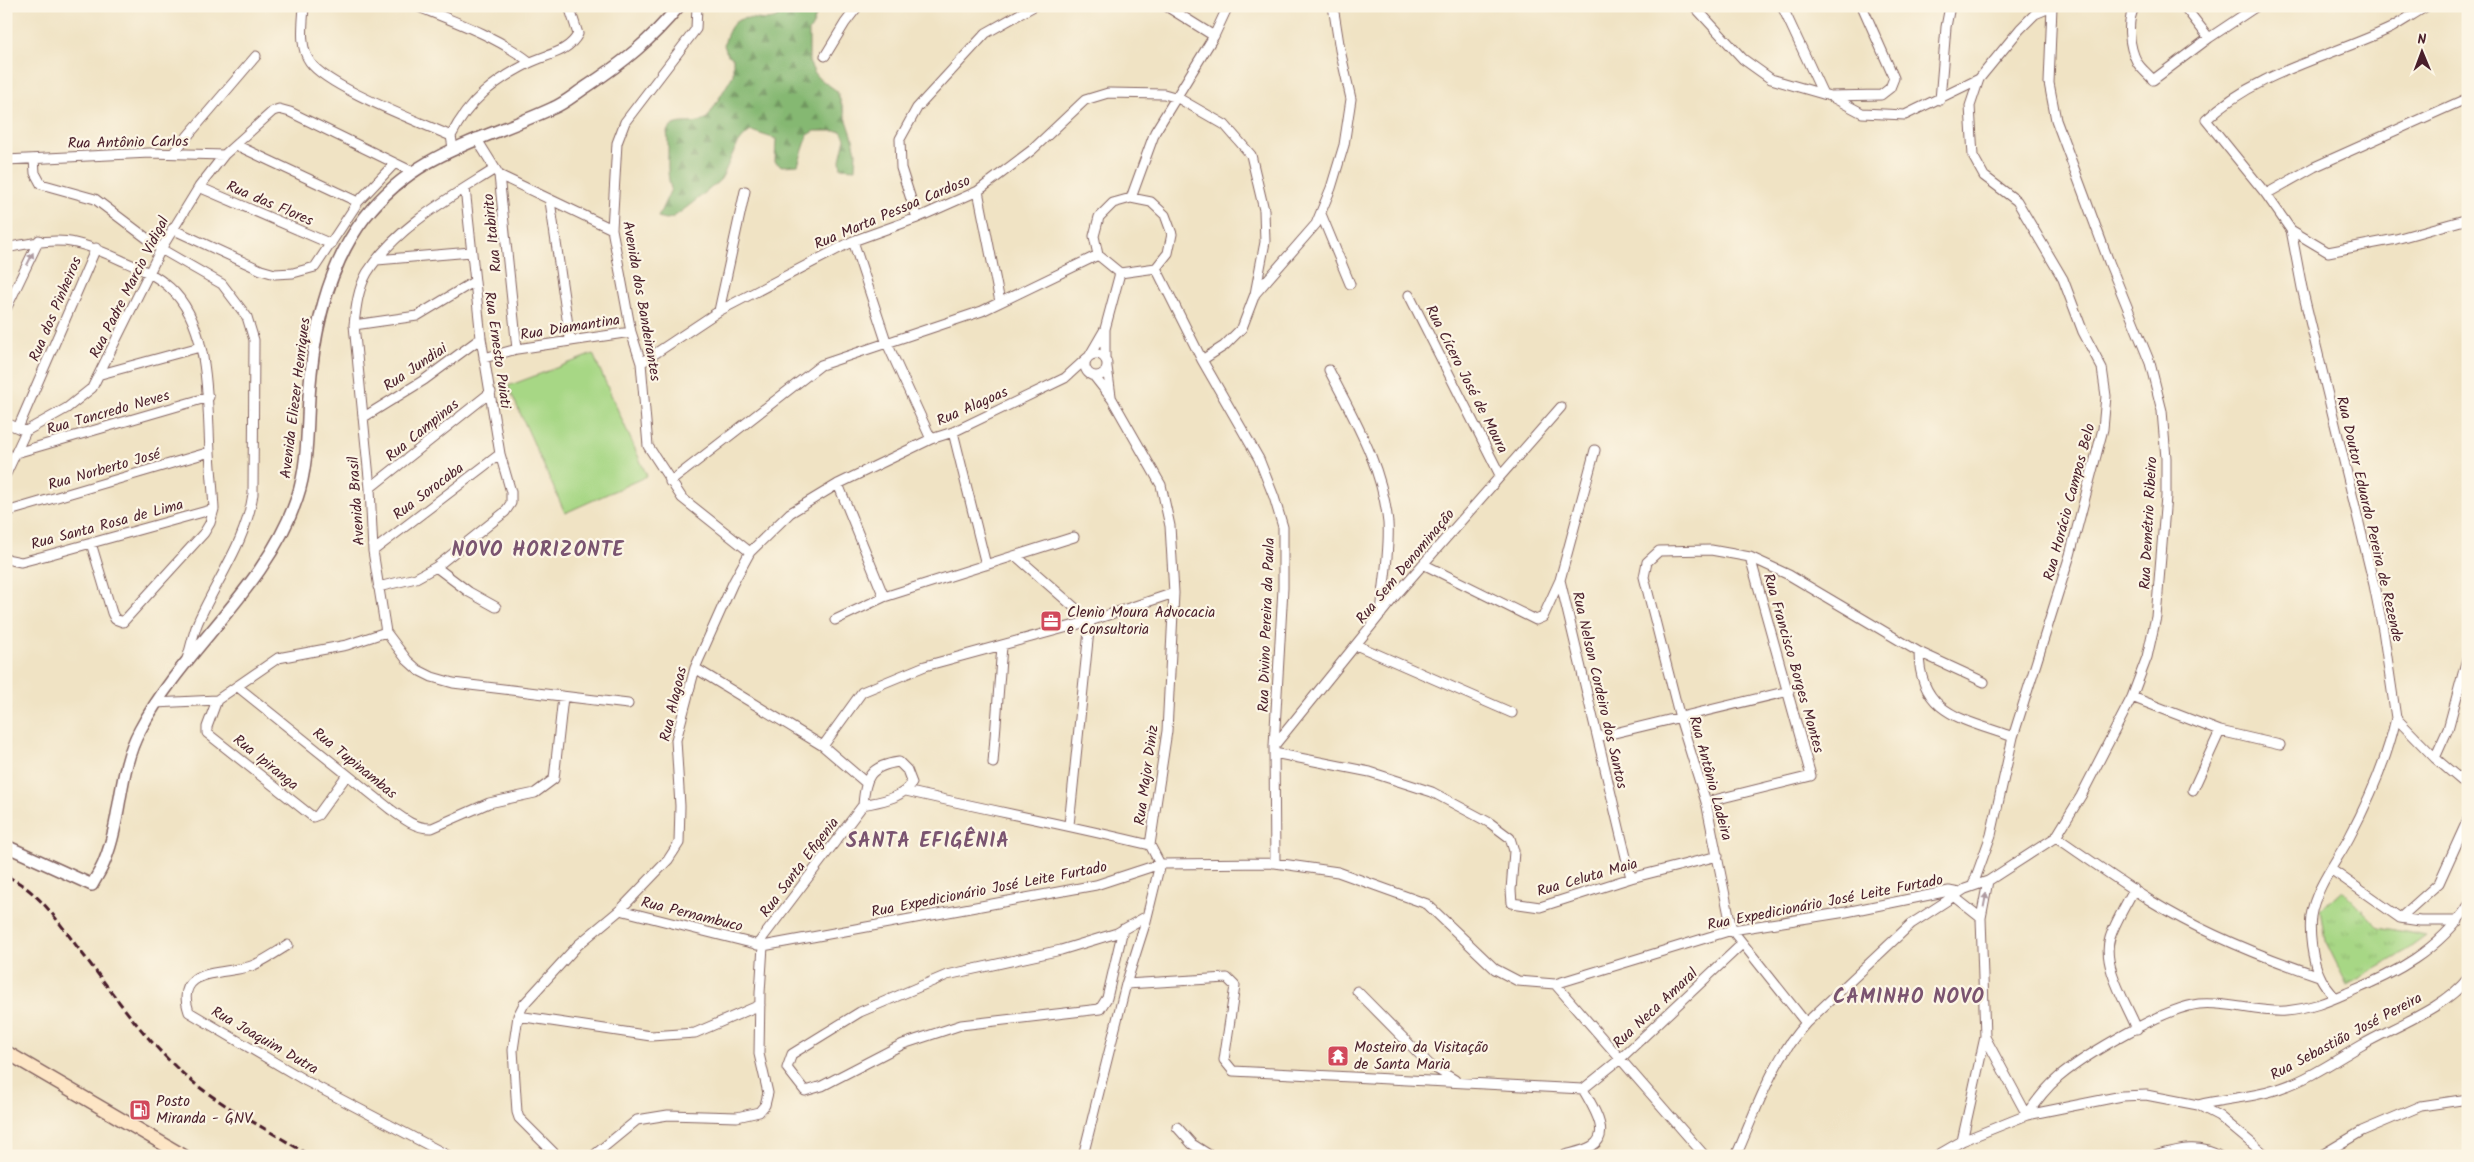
<svg xmlns="http://www.w3.org/2000/svg" width="2474" height="1162" font-family="Kalam,sans-serif">
<style>
.forest{fill:url(#forest-firs);stroke:#686c4e}
.park{fill:url(#park-tufts);stroke:#787b58}
.pitch{fill:#a7d785;stroke:#787b58}
.lines{fill:none;stroke-linecap:round;stroke-linejoin:round}
.minor-casing{stroke:#846461;stroke-width:11}
.tertiary-casing{stroke:#846461;stroke-width:14}
.secondary-casing{stroke:#846461;stroke-width:15}
.minor{stroke:#fff;stroke-width:9}
.tertiary{stroke:#fff;stroke-width:11}
.secondary{stroke:#fde5c5;stroke-width:12}
.rail{stroke:#4a1f2b;stroke-width:3;stroke-dasharray:8 4;stroke-linecap:butt}
.oneway{fill:#ae9aa0}
.labels{text-anchor:middle;stroke-width:4.5;stroke-linejoin:round;paint-order:stroke}
.street-label{font-size:15px;fill:#4a1f2b;stroke:#fcf5e5}
.poi-label{font-size:15px;fill:#4a1f2b;stroke:#fcf5e5;text-anchor:start}
.district-label{font-size:20px;font-weight:bold;letter-spacing:1px;fill:#7a5470;stroke:#fcf5e5}
</style>
<defs>
<pattern id="forest-firs" width="22" height="20" patternUnits="userSpaceOnUse" patternTransform="scale(1.25)"><rect width="22" height="20" fill="#85b872"/><path d="M5 1l3.5 6h-7zM16 11l3.5 6h-7z" fill="#6f955e"/></pattern>
<pattern id="park-tufts" width="24" height="20" patternUnits="userSpaceOnUse" patternTransform="scale(1.25)"><rect width="24" height="20" fill="#a7d785"/><path d="M3 7l-1-3M5 7V3M7 7l1-3M15 17l-1-3M17 17v-4M19 17l1-3" fill="none" stroke="#91b873"/></pattern>
</defs>
<rect width="100%" height="100%" fill="#fcf5e5"/>
<filter id="ink" filterUnits="userSpaceOnUse"><feTurbulence type="fractalNoise" baseFrequency=".02" numOctaves="2"/><feDisplacementMap in="SourceGraphic" scale="10" xChannelSelector="R" yChannelSelector="G"/><feConvolveMatrix kernelMatrix="1 2 1 2 8 2 1 2 1" color-interpolation-filters="sRGB"/></filter>
<filter id="wash" filterUnits="userSpaceOnUse"><feTurbulence type="fractalNoise" baseFrequency=".0096" numOctaves="4" result="noise"/><feDisplacementMap in="SourceGraphic" scale="20" xChannelSelector="R" yChannelSelector="G"/><feGaussianBlur stdDeviation="1.12" result="paint"/><feColorMatrix in="noise" values="0 0 0 0 0 0 0 0 0 0 0 0 0 0 0 0 0 1.4 0 .05"/><feComposite in="paint" operator="in"/></filter>
<g filter="url(#wash)">
<rect width="100%" height="100%" fill="#f0e3c4"/>
<path class="forest" d="M773,6h46l-6,19 -4,6v31l7,14 21,15 15,44 4,17 -1,17 -14,-1 -1,-8 5,-22 -4,-7h-26l-7,4 -10,30 -16,1 -7,-4 1,-23 -25,-8c-18,12 -20,31 -30,48 -2,3 -44,37 -48,38 -6,3 -9,2 -15,0l13,-28c-6,-19 -1,-38 -4,-58 11,-15 28,-2 41,-14l25,-42v-17l-6,-4 -3,-9c11,-45 34,-17 54,-28z"/>
<path class="park" d="M2342,890l37,37 47,9 -29,21 -50,28 -22,-45 -5,-30z"/>
<path class="pitch" d="M593,354l54,122 -82,37 -57,-127z"/>
</g>
<g filter="url(#ink)">
<g class="lines">
<g class="minor-casing">
<path id="minor" d="M304,6c-1,18 -5,41 6,56 17,25 110,60 141,74l2,12
M416,6c40,16 80,30 114,56
M697,6l-1,23 -71,93 -8,21 -5,86 19,103 10,31 7,83 34,52 68,54
M1166,6l48,30
M1694,6l49,53 28,20 59,17 32,17 43,2 74,-36
M1782,6l41,88
M2135,6c-9,15 -6,41 2,56 3,6 11,12 16,18l56,-42 48,-32
M2184,6l25,32
M2427,6c-12,7 -24,15 -36,22 -61,29 -135,44 -185,92l60,74 25,36 37,22 68,-13 72,-20
M825,56l20,-33 13,-17
M1830,96l51,-1 9,-7 4,-10 -32,-72
M1940,100l6,-73 4,-21
M451,136c18,-36 43,-55 78,-73 18,-9 39,-10 49,-29l-9,-28
M476,138l23,37 113,54
M236,145l122,57
M174,152l82,-96
M34,159l1,14 6,11 54,15 66,50 61,35 25,33 7,23 -1,154c-7,48 -36,85 -55,128 -5,12 -7,25 -11,37
M6,160l144,-7 74,2
M495,169c-44,28 -99,58 -128,104 -9,16 -11,34 -13,52l16,163 3,63 13,81 21,28 11,10 14,7 21,6 175,21
M499,175l18,174
M199,187l132,57
M978,191l22,111
M2266,194l48,-27 154,-69
M1131,198l20,4 14,13 7,19 -4,19 -12,15 -36,5 -22,-18 -4,-19 5,-19 14,-14z
M1131,198l24,-66 59,-96 14,-30
M550,201l20,138
M1321,214l29,70
M917,218l-16,-50 -1,-29 17,-31 69,-75 48,-27
M172,229l89,41 14,4 18,-1 22,-6 43,-65 37,-39
M2291,230l11,58 72,297 9,45 13,88 39,40 33,28
M853,241l33,100 45,98
M6,248c52,-12 69,-10 117,13 16,7 33,14 46,26 42,37 38,114 41,165 1,19 3,38 4,57l-4,14 -6,10 -81,89 -8,-3 -3,-6 -21,-70
M377,260l94,-8
M1156,268l46,92 57,99 15,38 9,30v61l-9,158 1,117
M1255,294l61,-70 15,-36 13,-43 7,-46 -11,-49 -7,-44
M1409,295l91,180
M6,309l33,-69
M719,311l26,-120
M354,325l63,-9 58,-35
M1105,329v29
M1085 365a11 11 0 1 1 22 0a11 11 0 1 1-22 0Z
M1090,355l15,-26 15,-56
M484,358l33,-9 114,-17
M641,363l78,-52 134,-70 64,-23 61,-27 54,-41 53,-50 23,-7 56,1 14,4 47,27 26,30 13,55 1,32 -10,52 -13,34 -18,18 -22,14
M1107,367l4,29
M1329,370c26,51 53,95 59,153 2,28 -5,63 -7,91
M101,374l99,-27
M364,417l60,-37 57,-42
M6,423l12,5
M26,431l-8,-3 78,-180
M953,432l33,133
M1595,450l-35,130 71,298
M16,453l193,-56
M6,474l20,-43 41,-23 25,-20 69,-139 38,-62 25,-32 49,-44 6,-2 11,3 121,59
M670,482l151,-117 161,-54 116,-56
M838,484l46,113
M370,488l121,-96
M6,512l204,-60
M373,551l127,-97
M1016,556l74,65 -21,204
M6,559l15,3 27,-7 166,-46
M1423,564l113,56 7,-3 17,-37
M436,567l33,25 27,15
M378,587l38,-9 20,-11 69,-55 6,-9v-11l-11,-38 -19,-116 -16,-150
M835,620l49,-23 190,-60
M1356,645l156,68
M1919,652l65,30
M695,668l128,78 42,36
M238,687l152,122c12,9 26,20 42,19l57,-25 46,-10 19,-14 9,-82
M2132,697l88,34 60,14
M155,703l62,-3
M1598,737l191,-46
M823,746l39,-54 63,-26 165,-45 84,-28
M1274,746l122,-151 165,-188
M1274,753l96,19 62,20 58,31 20,15 4,13 -3,39 1,13 28,4 91,-29 87,-22
M2435,758l13,-29 20,-74
M899,762l8,8 5,13c-11,16 -31,18 -49,22 2,-27 6,-39 36,-43z
M993,763l9,-117
M347,775l-29,40 -5,2 -106,-84v-6l10,-27 61,-42 69,-13 39,-13
M2193,790l27,-59
M906,791c82,19 163,34 244,54
M1706,802l105,-26 -61,-219
M2056,837c32,22 63,44 95,64 52,32 111,56 168,75
M2332,870l68,48 20,3h38
M1988,881l-7,37 4,119 42,78
M1973,885l18,-50 22,-98 57,-182 33,-126 3,-33 -4,-28 -19,-36 -20,-53 -46,-78 -33,-25 -11,-20 -3,-50 9,-27 41,-50 15,-15 17,-7
M2134,889c-8,16 -19,33 -24,49 -9,27 17,66 27,91
M1953,896l28,22
M620,910l143,36 333,-61 64,-21 115,-1 63,9 89,32 68,65 23,12 37,3 177,-54 114,-18 103,-21 10,2
M2400,918l39,-35 29,-64
M1123,929l-16,69 -7,11 -139,16 -58,19 -81,42 -17,5 -18,-23 5,-14 68,-42 87,-37 114,-25 56,-17 30,-17
M288,945c-11,7 -23,15 -34,20 -27,11 -81,0 -65,47l117,69 143,75
M757,945l106,-140
M1126,984l101,-6 8,8 -11,74 9,11 350,18
M1555,984l150,172
M1357,991l73,74 25,15
M2335,998c-5,-7 -12,-14 -15,-22 -8,-15 -11,-43 -9,-60 4,-27 25,-54 38,-78 20,-38 38,-78 47,-120
M518,1016l133,20 44,-3 65,-28
M1806,1023l-74,-93 -26,-128 -26,-84 -36,-141 3,-15 12,-11 52,-1 39,7 39,18 130,77c0,63 45,67 94,85
M1583,1089l36,-29 123,-116
M2198,1105c28,-7 56,-7 83,-17 28,-9 55,-28 81,-43 31,-18 85,-38 106,-67
M2027,1115c9,-14 19,-27 32,-38 28,-23 105,-69 140,-73 29,-3 58,9 87,7 23,-2 41,-9 61,-18 48,-19 92,-43 121,-87
M1177,1127l15,17 19,12
M1962,1141l23,-104
M557,1156l-38,-38 -2,-6 -4,-62 5,-34 6,-12 54,-59 42,-35 48,-50 11,-17 1,-37 -4,-66 19,-72 38,-85 17,-31 40,-39 48,-29 93,-45 22,-7 112,-54 22,-20
M593,1156l44,-36 31,-5 69,2 22,-5 6,-7 3,-12 -9,-39 1,-61 3,-47
M1083,1156l43,-172 20,-63 14,-57 -10,-19 17,-114 7,-138 -4,-67 -9,-41 -49,-86 -18,-23
M1562,1156c9,-3 22,-5 30,-10 21,-12 -2,-43 -9,-57
M1736,1156c20,-45 36,-96 70,-133l105,-99 54,-35 23,-8 68,-44 25,-41 51,-99 15,-40 9,-40 10,-121v-38l-4,-47 -12,-48 -41,-101 -53,-142 -7,-37 3,-77
M1936,1156l26,-15 65,-26 95,-19 24,-1 52,10 21,11 48,40
M2155,1156c22,-6 43,-13 64,0
M2320,1156l42,-25 59,-25 47,-7"/>
</g>
<g class="tertiary-casing">
<path id="tertiary" d="M6,846l86,39c4,-8 10,-16 13,-25 17,-42 13,-90 35,-130 44,-83 126,-141 157,-232 11,-32 10,-68 12,-101 4,-63 17,-129 56,-180 52,-66 117,-76 188,-109 12,-5 22,-14 33,-21 38,-25 64,-46 93,-81"/>
</g>
<g class="secondary-casing">
<path id="secondary" d="M6,1052l178,104"/>
</g>
<use href="#minor" class="minor"/>
<use href="#tertiary" class="tertiary"/>
<use href="#secondary" class="secondary"/>
<path class="rail" d="M6,876c35,15 56,52 79,81 29,38 57,78 92,111 37,36 90,60 133,88"/>
</g>
<defs><path id="oneway-solid" d="M-6-.8H1V-3.2L6.5 0L1 3.2V.8H-6Z" transform="scale(1.25)"/></defs>
<g class="oneway">
<use href="#oneway-solid" transform="translate(30 259) rotate(-64)"/>
<use href="#oneway-solid" transform="translate(1985 900) rotate(-79)"/>
</g>
</g>
<defs>
<g id="office-square" transform="scale(1.125)"><rect x="-9" y="-9" width="18" height="18" rx="4" fill="#d1495b" stroke="#fcf5e5"/><path d="M-6-3h4V-5.5h4V-3h4V5H-6ZM-1-4.5V-3h2v-1.5ZM-6 0V1H6V0Z" fill="#fff"/></g>
<g id="temple-square" transform="scale(1.125)"><rect x="-9" y="-9" width="18" height="18" rx="4" fill="#d1495b" stroke="#fcf5e5"/><path d="M0-6L5-2H3V0L6.5 2.5H4V6H1.5V3h-3V6H-4V2.5H-6.5L-3 0V-2H-5Z" fill="#fff"/></g>
<g id="fuel-square" transform="scale(1.125)"><rect x="-9" y="-9" width="18" height="18" rx="4" fill="#d1495b" stroke="#fcf5e5"/><path d="M-5.5-6h7V0h2V4h1.3V-2.5L3-4.5l.8-.8L6-3V5H2.5V1h-1V6h-7ZM-4.2-4.7v3.2H.2V-4.7Z" fill="#fff"/></g>
</defs>
<g fill-rule="evenodd">
<use href="#office-square" x="1051" y="621"/>
<use href="#temple-square" x="1338" y="1056"/>
<use href="#fuel-square" x="140" y="1110"/>
</g>
<g class="labels">
<g class="street-label">
<text transform="translate(128 142) rotate(-1)" y="5">Rua Antônio Carlos</text>
<text transform="translate(270 203) rotate(23)" y="5">Rua das Flores</text>
<text transform="translate(892 212) rotate(-23)" y="5">Rua Marta Pessoa Cardoso</text>
<text transform="translate(492 233) rotate(-96)" y="5">Rua Itabirito</text>
<text transform="translate(129 287) rotate(-63)" y="5">Rua Padre Marcio Vidigal</text>
<text transform="translate(642 301) rotate(80)" y="5">Avenida dos Bandeirantes</text>
<text transform="translate(55 309) rotate(-67)" y="5">Rua dos Pinheiros</text>
<text transform="translate(570 327) rotate(-9)" y="5">Rua Diamantina</text>
<text transform="translate(498 350) rotate(82)" y="5">Rua Ernesto Puiati</text>
<text transform="translate(415 367) rotate(-34)" y="5">Rua Jundiai</text>
<text transform="translate(1467 379) rotate(63)" y="5">Rua Cícero José de Moura</text>
<text transform="translate(295 398) rotate(-83)" y="5">Avenida Eliezer Henriques</text>
<text transform="translate(972 406) rotate(-24)" y="5">Rua Alagoas</text>
<text transform="translate(108 412) rotate(-16)" y="5">Rua Tancredo Neves</text>
<text transform="translate(422 430) rotate(-39)" y="5">Rua Campinas</text>
<text transform="translate(104 469) rotate(-16)" y="5">Rua Norberto José</text>
<text transform="translate(428 491) rotate(-37)" y="5">Rua Sorocaba</text>
<text transform="translate(356 501) rotate(-94)" y="5">Avenida Brasil</text>
<text transform="translate(2069 502) rotate(-75)" y="5">Rua Horácio Campos Belo</text>
<text transform="translate(2370 519) rotate(77)" y="5">Rua Doutor Eduardo Pereira de Rezende</text>
<text transform="translate(2148 523) rotate(-87)" y="5">Rua Demétrio Ribeiro</text>
<text transform="translate(107 524) rotate(-15)" y="5">Rua Santa Rosa de Lima</text>
<text transform="translate(1405 566) rotate(-50)" y="5">Rua Sem Denominação</text>
<text transform="translate(1266 625) rotate(-88)" y="5">Rua Divino Pereira da Paula</text>
<text transform="translate(1794 663) rotate(74)" y="5">Rua Francisco Borges Montes</text>
<text transform="translate(1600 690) rotate(77)" y="5">Rua Nelson Cordeiro dos Santos</text>
<text transform="translate(673 704) rotate(-77)" y="5">Rua Alagoas</text>
<text transform="translate(266 762) rotate(39)" y="5">Rua Ipiranga</text>
<text transform="translate(355 763) rotate(39)" y="5">Rua Tupinambas</text>
<text transform="translate(1146 775) rotate(-82)" y="5">Rua Major Diniz</text>
<text transform="translate(1711 778) rotate(75)" y="5">Rua Antônio Ladeira</text>
<text transform="translate(799 867) rotate(-53)" y="5">Rua Santa Efigenia</text>
<text transform="translate(1587 877) rotate(-16)" y="5">Rua Celuta Maia</text>
<text transform="translate(989 889) rotate(-11)" y="5">Rua Expedicionário José Leite Furtado</text>
<text transform="translate(1825 902) rotate(-11)" y="5">Rua Expedicionário José Leite Furtado</text>
<text transform="translate(692 914) rotate(14)" y="5">Rua Pernambuco</text>
<text transform="translate(1655 1008) rotate(-43)" y="5">Rua Neca Amaral</text>
<text transform="translate(2346 1036) rotate(-28)" y="5">Rua Sebastião José Pereira</text>
<text transform="translate(265 1040) rotate(30)" y="5">Rua Joaquim Dutra</text>
</g>
<g class="poi-label">
<text x="1067" y="617">Clenio Moura Advocacia<tspan x="1067" dy="17">e Consultoria</tspan></text>
<text x="1354" y="1052">Mosteiro da Visitação<tspan x="1354" dy="17">de Santa Maria</tspan></text>
<text x="156" y="1106">Posto<tspan x="156" dy="17">Miranda - GNV</tspan></text>
</g>
<g class="district-label">
<text x="538" y="556">NOVO HORIZONTE</text>
<text x="928" y="847">SANTA EFIGÊNIA</text>
<text x="1909" y="1003">CAMINHO NOVO</text>
</g>
</g>
<rect width="2474" height="1162" fill="none" stroke="#fcf5e5" stroke-width="25"/>
<g transform="translate(2422 52) rotate(359)" stroke="#fcf5e5" stroke-width="4" paint-order="stroke">
<path d="M0-4L9 19L0 12L-9 19Z" fill="#4a1f2b"/>
<text y="-8" font-size="14" font-weight="bold" text-anchor="middle" fill="#4a1f2b">N</text>
</g>
</svg>
